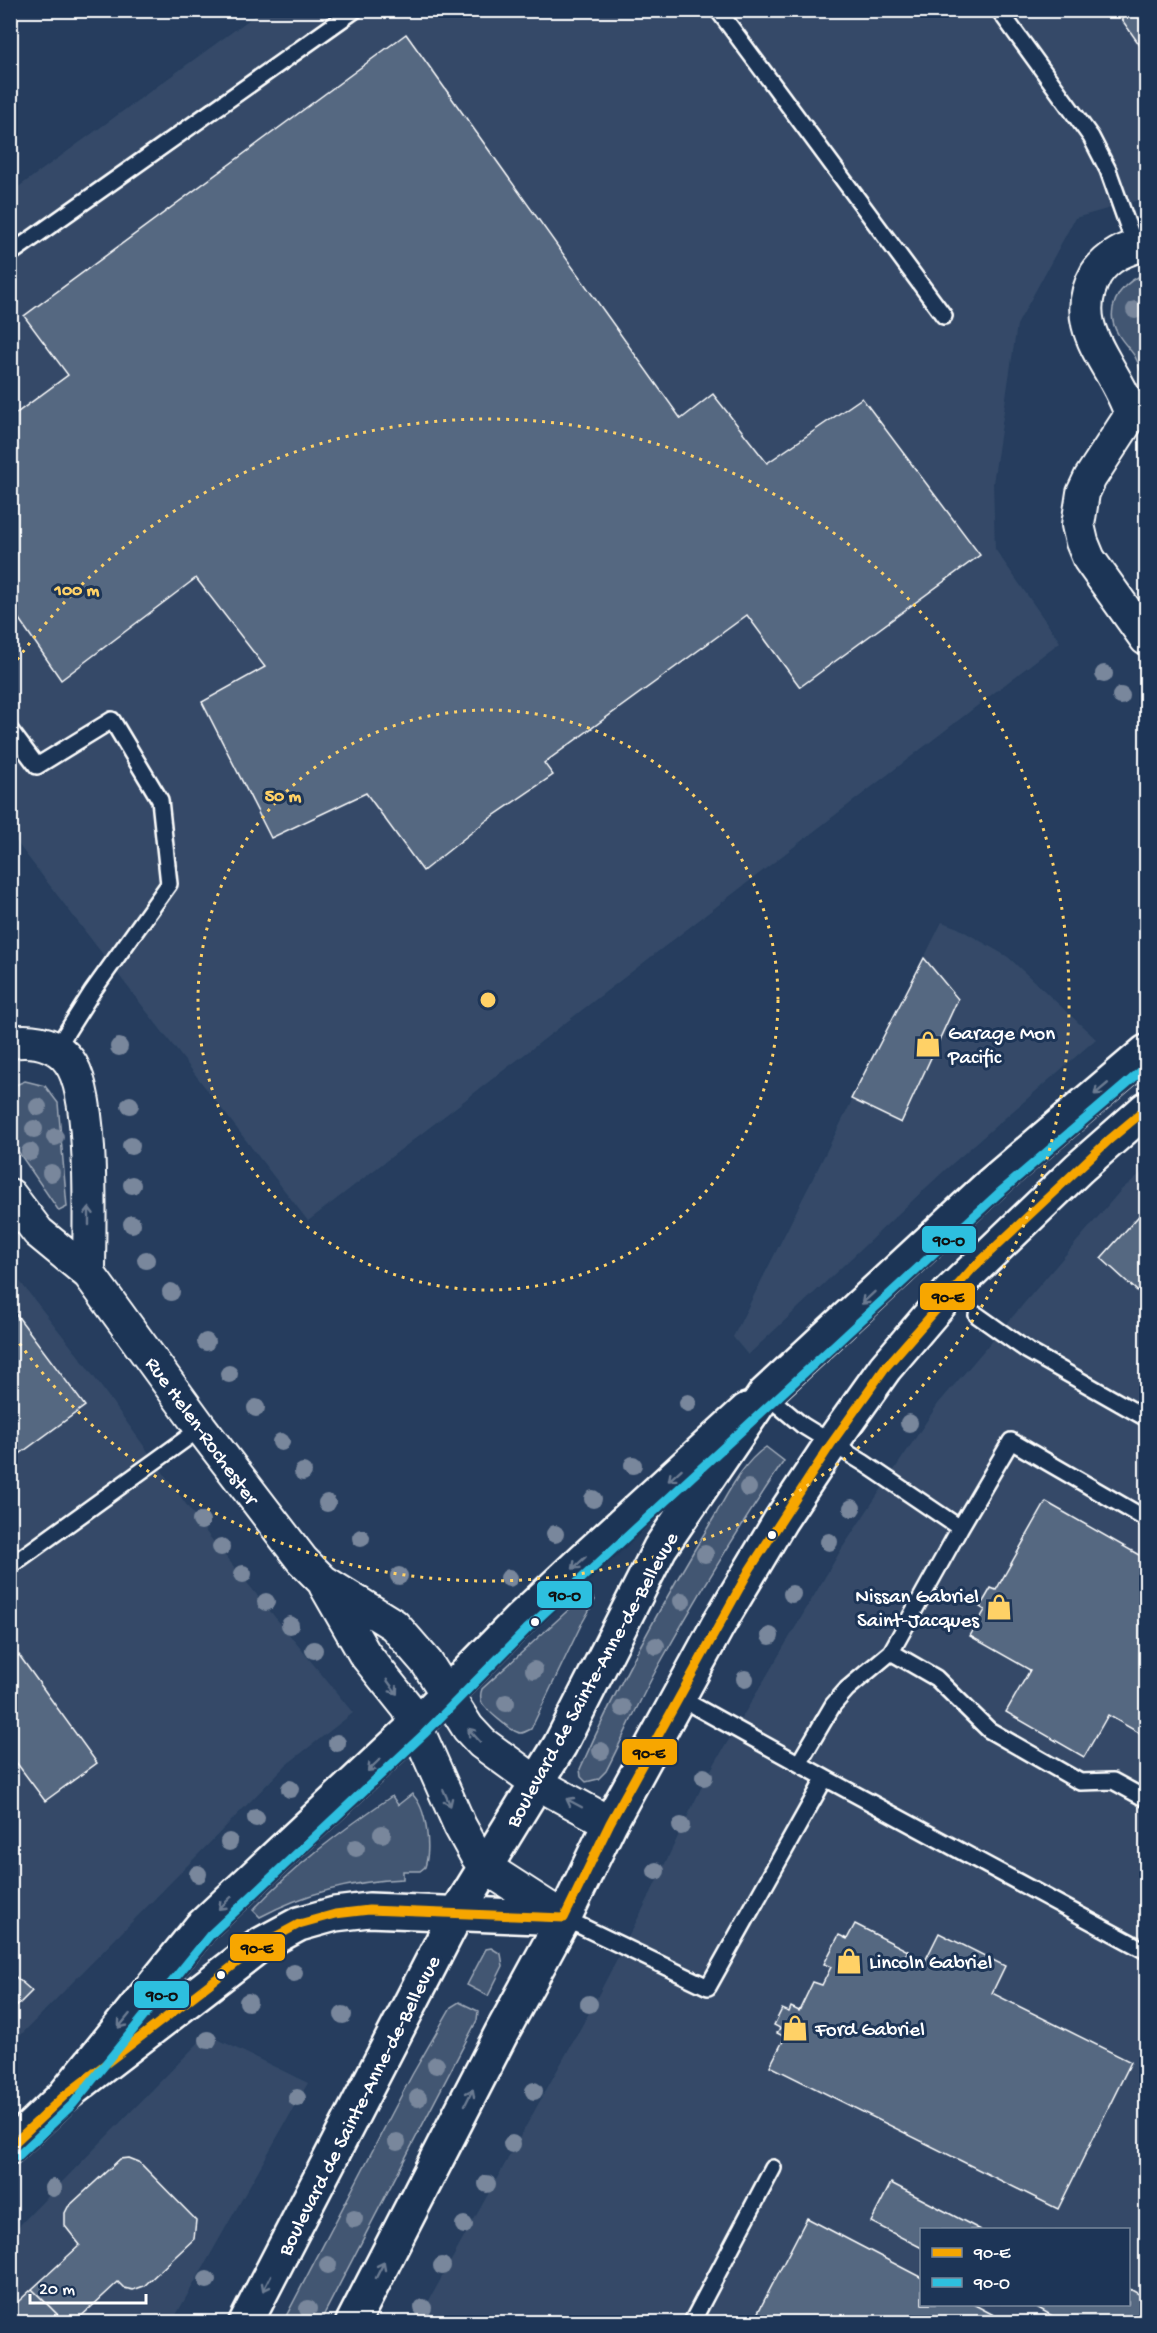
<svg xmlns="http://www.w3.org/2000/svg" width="1157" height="2333" font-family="'Gochi Hand',sans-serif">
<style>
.built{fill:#344a68;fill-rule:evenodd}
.green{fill:#425672;stroke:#a0aab8;stroke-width:1.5}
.building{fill:#556781;stroke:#fff;stroke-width:1.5}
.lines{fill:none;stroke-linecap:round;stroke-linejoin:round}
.lane-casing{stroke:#fff;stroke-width:20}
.street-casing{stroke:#fff;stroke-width:36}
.secondary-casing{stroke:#fff;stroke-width:38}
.primary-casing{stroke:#fff;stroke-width:38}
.lane{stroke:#1d3557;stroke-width:15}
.street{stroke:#1d3557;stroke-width:32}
.secondary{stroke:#1d3557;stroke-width:33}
.primary{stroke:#1d3557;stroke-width:33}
.bus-1-casing{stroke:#1d3557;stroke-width:14}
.bus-2-casing{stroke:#1d3557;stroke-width:14}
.bus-1{stroke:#f7a600;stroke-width:9}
.bus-2{stroke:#2dbfdf;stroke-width:9}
.tree{fill:#79879c}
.oneway{stroke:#6c7c92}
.ring{fill:none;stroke:#ffd166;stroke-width:3;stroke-dasharray:3 6}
.bus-dot{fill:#fff;stroke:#1d3557;stroke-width:2}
.labels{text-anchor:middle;stroke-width:6;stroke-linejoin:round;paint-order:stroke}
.poi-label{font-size:21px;fill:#fff;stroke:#1d3557;text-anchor:start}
.street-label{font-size:21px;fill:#fff;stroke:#1d3557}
.centre{fill:#ffd166;stroke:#1d3557;stroke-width:3}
.ring-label{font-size:18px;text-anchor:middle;font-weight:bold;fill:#ffd166;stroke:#1d3557;stroke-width:6;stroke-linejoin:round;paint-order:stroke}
.line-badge{stroke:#1d3557;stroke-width:2}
.pale-badge-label{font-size:16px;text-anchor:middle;font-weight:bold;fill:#111}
</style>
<rect width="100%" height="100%" fill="#263d5e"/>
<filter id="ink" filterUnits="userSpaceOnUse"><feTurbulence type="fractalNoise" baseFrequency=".0167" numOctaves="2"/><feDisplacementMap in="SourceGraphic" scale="12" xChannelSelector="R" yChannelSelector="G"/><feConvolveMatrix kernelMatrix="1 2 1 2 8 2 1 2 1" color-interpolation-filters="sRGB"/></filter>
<g filter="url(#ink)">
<path class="built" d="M261,11h885v187l-71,20 -58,107 -24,158 2,66 65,93 -752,579 -297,-386 -1,-642z
M942,922l16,6 50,29 88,82 -151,131 -197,185 -15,-18z
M1146,1169v1153h-729l172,-309 59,-114 57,-119 136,-230 97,-146 183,-214zM922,2230h206v74h-206z
M10,1269l71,90 128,177 144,177 -67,52 -275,280z
M207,2034l101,49 -136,239h-161v-88z"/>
<path class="green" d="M1140,276h6v94h-6c-3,-17 -14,-22 -22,-36 -14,-23 0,-48 22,-58z
M25,1081l20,5 13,17 9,104 -8,4 -48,-70v-54z
M766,1447l18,14c-45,66 -86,134 -125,204 -19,34 -35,71 -53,106l-8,8 -12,3 -5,-5 -1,-8c38,-85 84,-170 133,-250 14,-24 29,-56 53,-72z
M589,1594l6,6 -14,25 -50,104c-5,2 -9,6 -14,3 -7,-2 -31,-22 -35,-29 -2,-5 -2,-9 0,-14l95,-87z
M412,1794c15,14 19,54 13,73l-5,4h-17v8c-51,2 -98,14 -143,38l-7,-7c41,-44 89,-80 139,-114l6,9z
M491,1948l10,6 2,12 -15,30 -21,-11 19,-36z
M459,2002l19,9 -1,9 -157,302h-37l129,-247 39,-68z"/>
<path class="building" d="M1115,10h31v44z
M406,34l275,385 32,-25 54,69 95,-65 118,157 -180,132 -53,-72 -203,148 9,12 -67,46 -63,50 -57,-78 -95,45 -69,-136 63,-35 -69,-89 -135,102 -51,-74v-188l58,-43 -44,-59z
M924,958l34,41 -57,124 -50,-24z
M1146,1208v91l-45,-41z
M10,1306l75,100 -75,55z
M1046,1502l100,57v178l-38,-22 -24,42 -78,-45 24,-42 -60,-34 15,-26 -5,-3 11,-19 5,2z
M19,1655l78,108 -52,38 -35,-47v-93z
M855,1924l53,27 -3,5 18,9 16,-32 66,33 -13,27 139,69 -73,147 -288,-143 15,-29 -8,-4 3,-5 -6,-3 8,-16 7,3 2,-5 8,4 14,-29 9,3 9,-18 -7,-3 15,-29 8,4z
M10,1972l22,19 -22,22z
M129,2158l10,4 57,58 -2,19 -50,47 -11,4 -9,-2 -6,-6 -43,40h-10l-33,-33 48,-44 -15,-19v-13l3,-6 52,-48z
M891,2183l90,47h-59v18l-51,-26z
M807,2218l115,60v26h51l34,18h-254z
M1128,2288l18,10 -11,24h-76l1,-2 -29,-16h97z
M32,2289l33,33h-55v-13z"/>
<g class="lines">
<g class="lane-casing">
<path id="lane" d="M718,10l226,306
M999,10l92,127 17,33 27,76
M10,254l345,-244
M10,730l27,36 75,-46 48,80 9,84 -77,108 -36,57
M977,1315l51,36 118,67
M765,1394l37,31 62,38 96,65 -69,124 -44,37 -14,16 -34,58
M960,1528l51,-87 135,78
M10,1566l191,-138
M891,1652l45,26 53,52 91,52 33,-1 33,18
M825,1778l321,173
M564,1918l144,69 117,-209 -147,-81
M692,2322l81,-154"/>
</g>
<g class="street-casing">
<path id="street" d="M1146,406l-15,9 -41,63 -7,15 -5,32 4,17 7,17 57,80
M1131,415c-15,-51 -66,-86 -35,-141 11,-17 31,-27 50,-29
M10,1042c22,-3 45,0 59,19 26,33 20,168 20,213
M10,1195l28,37 51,42 112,154 101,132 21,21 71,44 33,38 41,65 14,15 55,40 73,40
M325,1585l39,68 44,55 52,118 16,29 9,12 79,51"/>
</g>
<g class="secondary-casing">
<path id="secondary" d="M64,2096l137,-169 215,-202 104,-106 64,-60 163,-149
M10,2147l54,-51 196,-151 39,-21 36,-10 34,-4 195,8"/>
</g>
<g class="primary-casing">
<path id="primary" d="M246,2322l211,-409 103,-168 100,-197 105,-154 226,-210 155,-132
M353,2322l149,-290 62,-114 46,-95 108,-198 62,-104 51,-77 54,-76 64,-75 130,-125 67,-59"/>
</g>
<use href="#lane" class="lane"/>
<use href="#street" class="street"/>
<use href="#secondary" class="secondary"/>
<use href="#primary" class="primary"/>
<g class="bus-1-casing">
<path id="bus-1" d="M10,2147l54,-51 196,-151 39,-21 36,-10 34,-4 195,8 46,-95 140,-254 81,-125 54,-76 87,-99 137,-129 37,-31"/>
</g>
<g class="bus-2-casing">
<path id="bus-2" d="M18,2156l55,-52 137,-169 214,-201 104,-106 471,-435 147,-126"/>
</g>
<use href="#bus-1" class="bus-1"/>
<use href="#bus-2" class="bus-2"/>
</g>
<g class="tree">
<circle cx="1135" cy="310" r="9"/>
<circle cx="1104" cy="674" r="9"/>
<circle cx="1121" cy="696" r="9"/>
<circle cx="119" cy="1047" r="9"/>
<circle cx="130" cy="1105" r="9"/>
<circle cx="38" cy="1107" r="9"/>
<circle cx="34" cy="1129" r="9"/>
<circle cx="55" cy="1137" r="9"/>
<circle cx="131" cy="1146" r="9"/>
<circle cx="30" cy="1152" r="9"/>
<circle cx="51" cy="1173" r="9"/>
<circle cx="132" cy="1185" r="9"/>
<circle cx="132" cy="1224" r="9"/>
<circle cx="146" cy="1260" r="9"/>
<circle cx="171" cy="1292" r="9"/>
<circle cx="206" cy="1342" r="9"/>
<circle cx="229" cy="1374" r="9"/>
<circle cx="688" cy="1403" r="9"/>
<circle cx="256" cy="1408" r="9"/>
<circle cx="909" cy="1423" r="9"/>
<circle cx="281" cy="1442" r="9"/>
<circle cx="633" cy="1465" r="9"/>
<circle cx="303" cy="1472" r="9"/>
<circle cx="748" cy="1488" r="9"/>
<circle cx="593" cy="1499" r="9"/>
<circle cx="327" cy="1503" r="9"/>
<circle cx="852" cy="1508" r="9"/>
<circle cx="201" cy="1521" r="9"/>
<circle cx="555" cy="1534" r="9"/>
<circle cx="361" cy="1538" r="9"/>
<circle cx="829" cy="1542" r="9"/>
<circle cx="221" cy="1547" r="9"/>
<circle cx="705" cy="1554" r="9"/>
<circle cx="243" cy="1574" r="9"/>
<circle cx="399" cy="1576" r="9"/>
<circle cx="509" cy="1578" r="9"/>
<circle cx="792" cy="1594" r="9"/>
<circle cx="682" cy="1601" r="9"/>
<circle cx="266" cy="1602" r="9"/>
<circle cx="290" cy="1625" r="9"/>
<circle cx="770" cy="1636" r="9"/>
<circle cx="656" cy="1646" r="9"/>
<circle cx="314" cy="1650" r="9"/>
<circle cx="534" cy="1670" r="9"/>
<circle cx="745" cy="1679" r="9"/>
<circle cx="506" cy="1703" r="9"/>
<circle cx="623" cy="1708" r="9"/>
<circle cx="337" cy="1743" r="9"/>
<circle cx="601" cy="1751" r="9"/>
<circle cx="704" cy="1777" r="9"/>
<circle cx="290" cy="1789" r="9"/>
<circle cx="256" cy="1818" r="9"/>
<circle cx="681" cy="1826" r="9"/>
<circle cx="382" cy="1834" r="9"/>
<circle cx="229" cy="1842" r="9"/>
<circle cx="356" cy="1848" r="9"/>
<circle cx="656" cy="1871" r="9"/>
<circle cx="198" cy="1874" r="9"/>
<circle cx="294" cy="1973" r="9"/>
<circle cx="248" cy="2002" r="9"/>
<circle cx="589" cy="2004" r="9"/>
<circle cx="343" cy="2015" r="9"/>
<circle cx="208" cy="2040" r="9"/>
<circle cx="436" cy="2065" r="9"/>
<circle cx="534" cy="2091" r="9"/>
<circle cx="297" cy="2098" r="9"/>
<circle cx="418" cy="2098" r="9"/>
<circle cx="397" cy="2142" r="9"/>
<circle cx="512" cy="2144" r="9"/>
<circle cx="487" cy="2184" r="9"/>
<circle cx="53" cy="2188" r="9"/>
<circle cx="354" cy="2219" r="9"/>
<circle cx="464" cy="2225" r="9"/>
<circle cx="328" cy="2265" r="9"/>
<circle cx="442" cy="2266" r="9"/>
<circle cx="207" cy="2280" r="9"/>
<circle cx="423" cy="2308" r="9"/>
<circle cx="308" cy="2309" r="9"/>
</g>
<defs><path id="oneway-shaft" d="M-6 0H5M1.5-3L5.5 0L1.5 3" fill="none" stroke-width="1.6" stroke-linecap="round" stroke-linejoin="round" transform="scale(1.5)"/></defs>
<g class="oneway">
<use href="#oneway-shaft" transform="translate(1101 1089) rotate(140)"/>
<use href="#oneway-shaft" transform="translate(89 1216) rotate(-90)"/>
<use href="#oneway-shaft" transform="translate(868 1298) rotate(137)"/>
<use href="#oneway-shaft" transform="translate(675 1475) rotate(138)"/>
<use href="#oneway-shaft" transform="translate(579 1563) rotate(137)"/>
<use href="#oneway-shaft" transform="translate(392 1687) rotate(54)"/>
<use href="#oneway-shaft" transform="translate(474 1735) rotate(-132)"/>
<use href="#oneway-shaft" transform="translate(374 1765) rotate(136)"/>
<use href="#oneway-shaft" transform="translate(447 1798) rotate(66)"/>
<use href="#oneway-shaft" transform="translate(574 1803) rotate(-152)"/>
<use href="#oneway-shaft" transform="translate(225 1903) rotate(136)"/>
<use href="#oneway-shaft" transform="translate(124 2021) rotate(129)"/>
<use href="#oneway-shaft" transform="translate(469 2097) rotate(-63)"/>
<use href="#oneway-shaft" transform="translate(380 2270) rotate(-63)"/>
<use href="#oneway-shaft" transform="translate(267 2283) rotate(117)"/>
</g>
</g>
<g class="ring">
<circle cx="488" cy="1000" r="290"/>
<path d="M12 667A581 581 0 1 1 12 1333"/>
</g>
<defs>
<g id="shop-bare" transform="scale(2.07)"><path d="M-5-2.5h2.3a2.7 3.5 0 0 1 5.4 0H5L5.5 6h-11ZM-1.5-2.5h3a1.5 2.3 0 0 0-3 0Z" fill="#ffd166" stroke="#1d3557" stroke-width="2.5" paint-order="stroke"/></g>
</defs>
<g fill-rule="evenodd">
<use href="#shop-bare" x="928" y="1044"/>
<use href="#shop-bare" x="999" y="1607"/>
<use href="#shop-bare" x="849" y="1961"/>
<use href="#shop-bare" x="795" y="2028"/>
</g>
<g class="bus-dot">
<circle cx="772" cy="1535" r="5"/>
<circle cx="535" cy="1622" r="5"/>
<circle cx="221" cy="1975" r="5"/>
</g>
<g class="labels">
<g class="poi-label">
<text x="948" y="1039">Garage Mon<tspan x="948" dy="24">Pacific</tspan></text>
<text x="979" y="1602" text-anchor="end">Nissan Gabriel<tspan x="979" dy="24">Saint-Jacques</tspan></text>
<text x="869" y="1968">Lincoln Gabriel</text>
<text x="815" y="2035">Ford Gabriel</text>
</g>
<g class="street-label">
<text transform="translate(203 1430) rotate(54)" y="7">Rue Helen-Rochester</text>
<text transform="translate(591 1679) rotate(-61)" y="7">Boulevard de Sainte-Anne-de-Bellevue</text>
<text transform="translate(358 2105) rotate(-63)" y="7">Boulevard de Sainte-Anne-de-Bellevue</text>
</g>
</g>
<circle cx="488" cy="1000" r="9" class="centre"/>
<g class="ring-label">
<text x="77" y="595">100 m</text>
<text x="283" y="801">50 m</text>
</g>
<g class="line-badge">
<rect x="921" y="1225" width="56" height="29" rx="6" fill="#2dbfdf"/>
<rect x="919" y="1282" width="57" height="29" rx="6" fill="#f7a600"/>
<rect x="536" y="1580" width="57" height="29" rx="6" fill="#2dbfdf"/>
<rect x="621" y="1738" width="57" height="28" rx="6" fill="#f7a600"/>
<rect x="229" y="1933" width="57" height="29" rx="6" fill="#f7a600"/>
<rect x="133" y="1980" width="57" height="29" rx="6" fill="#2dbfdf"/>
</g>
<g class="pale-badge-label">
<text x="949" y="1245">90-O</text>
<text x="948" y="1302">90-E</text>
<text x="565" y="1600">90-O</text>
<text x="649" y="1758">90-E</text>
<text x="257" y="1953">90-E</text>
<text x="162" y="2000">90-O</text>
</g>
<rect width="1157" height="2333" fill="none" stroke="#1d3557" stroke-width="36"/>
<rect x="18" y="18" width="1121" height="2297" fill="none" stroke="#fff" stroke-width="2" filter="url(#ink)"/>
<rect x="920" y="2228" width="210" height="78" fill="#1d3557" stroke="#77869a" stroke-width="1.5"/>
<rect x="932" y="2248" width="30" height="9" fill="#f7a600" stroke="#77869a" stroke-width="1.5"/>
<text x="974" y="2258" font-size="18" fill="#ffffff">90-E</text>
<rect x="932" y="2278" width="30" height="9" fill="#2dbfdf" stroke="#77869a" stroke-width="1.5"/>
<text x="974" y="2288" font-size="18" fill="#ffffff">90-O</text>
<path d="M30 2294v9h116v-9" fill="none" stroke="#ffffff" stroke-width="3"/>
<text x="39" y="2294" font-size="18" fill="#ffffff" stroke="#1d3557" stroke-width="4.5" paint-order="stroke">20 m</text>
</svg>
